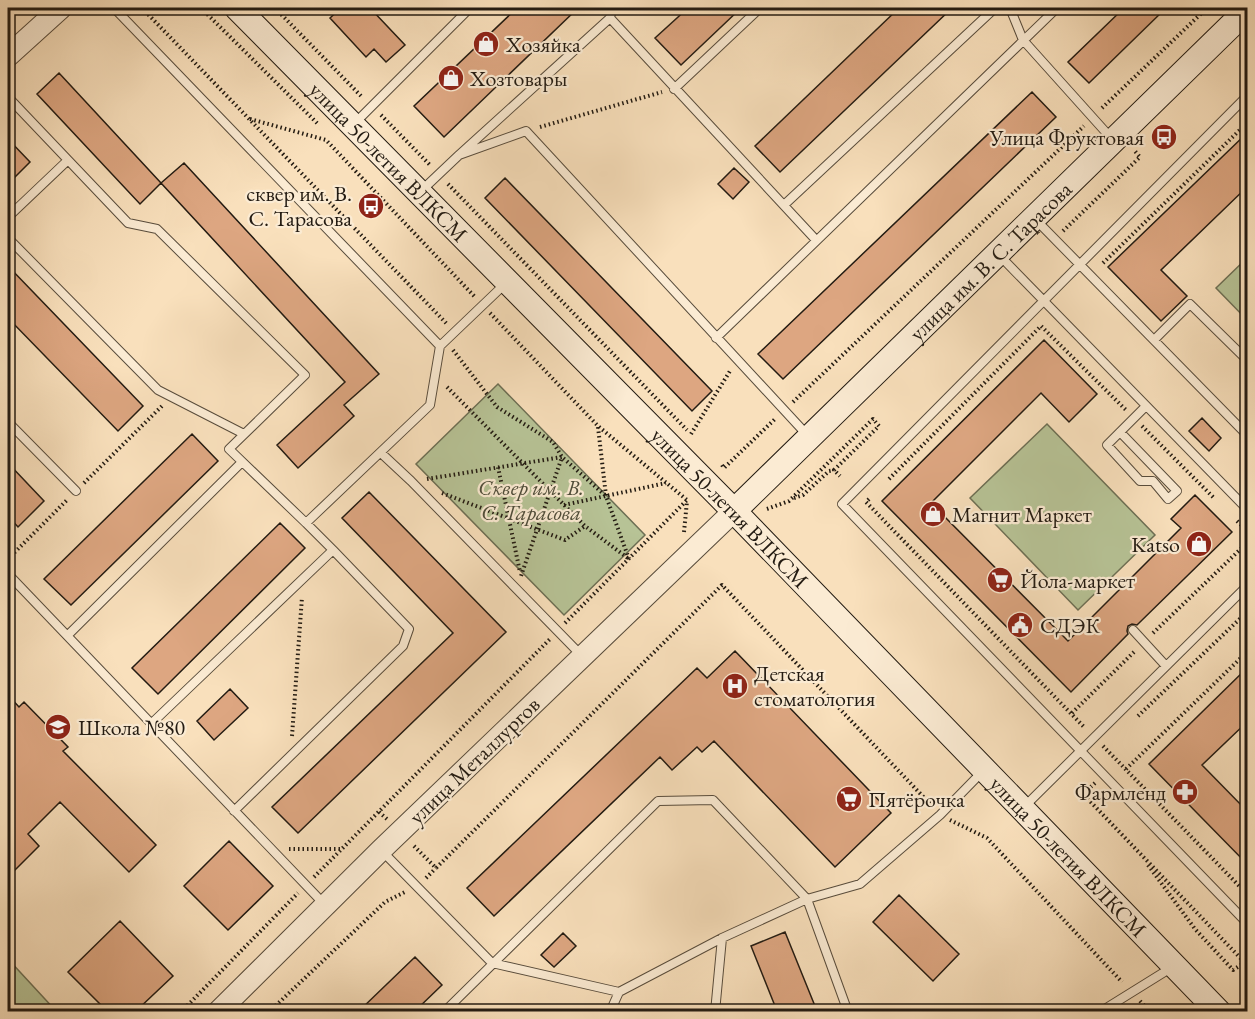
<svg xmlns="http://www.w3.org/2000/svg" width="1255" height="1019" font-family="'EB Garamond',serif">
<style>
.green{fill:#b7c396;stroke:#6d6f54;stroke-width:1.5}
.building{fill:#dda681;stroke:#231b12;stroke-width:1.5}
.lines{fill:none;stroke-linecap:round;stroke-linejoin:round}
.service-casing{stroke:#584c3c;stroke-width:10}
.tertiary-casing{stroke:#584c3c;stroke-width:23}
.secondary-casing{stroke:#231b12;stroke-width:26}
.path{stroke:#231b12;stroke-width:4;stroke-dasharray:1.5 3;stroke-linecap:butt}
.service{stroke:#fbebd3;stroke-width:8}
.tertiary{stroke:#fbebd3;stroke-width:21}
.secondary{stroke:#fbebd3;stroke-width:24}
.labels{text-anchor:middle;stroke-width:4.5;stroke-linejoin:round;paint-order:stroke}
.poi-label{font-size:22px;fill:#231b12;stroke:#fbebd3;text-anchor:start}
.street-label{font-size:22px;fill:#231b12;stroke:#fbebd3}
.park-label{font-size:22px;font-style:italic;fill:#4f4d3a;stroke:#fbebd3}
</style>
<rect width="100%" height="100%" fill="#f9e0bc"/>
<filter id="stains"><feTurbulence type="fractalNoise" baseFrequency=".00333" numOctaves="4"/><feColorMatrix values="0 0 0 0 .2 0 0 0 0 .09 0 0 0 0 .02 0 0 0 .5 -.17"/></filter>
<radialGradient id="worn" r=".72"><stop offset=".6" stop-color="#630" stop-opacity="0"/><stop offset="1" stop-color="#630" stop-opacity=".3"/></radialGradient>
<path class="green" d="M1247,258v62l-31,-32z
M498,384l147,151 -81,80 -148,-151z
M1047,424l108,111 -77,75 -108,-112z
M8,959l48,52h-48z"/>
<path class="building" d="M341,8h29l35,37 -19,17 -12,-13 -8,8 -36,-39z
M517,8h61l-134,129 -30,-31z
M688,8h53l-60,57 -26,-27z
M899,8h53l-172,164 -25,-26z
M1124,8h42l-77,75 -21,-21z
M59,73l102,110 -21,21 -103,-110z
M1032,92l24,25 -273,262 -25,-25z
M1248,132v54l-87,84 26,26 -26,25 -53,-54z
M8,139l22,23 -22,22z
M184,163l195,211 -35,31 10,11 -56,52 -21,-23 68,-63 -184,-199z
M734,168l15,14 -16,17 -15,-15z
M505,178l207,213 -20,20 -207,-213z
M8,266l135,140 -25,25 -110,-113z
M1044,340l53,54 -28,28 -28,-29 -110,110 137,138 113,-113 -10,-9 24,-24 37,37 -95,93 -5,-1 -4,2 -1,5 1,3 -57,58 -189,-191z
M1202,418l19,20 -12,13 -20,-20z
M192,434l26,27 -147,144 -27,-26z
M8,463l36,38 -26,26 -10,-11z
M369,492l137,140 -208,201 -26,-26 181,-174 -111,-115z
M280,523l25,25 -147,146 -26,-26z
M735,651l156,162 -56,54 -121,-126 -12,11 -5,-5 -25,23 -12,-13 -166,159 -27,-28 230,-220 10,10z
M1248,667v54l-46,44 46,47v53l-99,-101z
M230,689l18,19 -34,32 -17,-19z
M8,695l11,12 5,-5 44,45 -5,4 93,94 -27,27 -69,-70 -32,32 11,12 -31,31z
M229,841l44,45 -45,44 -44,-44z
M899,895l60,59 -26,27 -60,-59z
M120,921l53,55 -37,35h-29l-39,-39z
M785,932l32,79h-40l-26,-65z
M563,933l13,13 -22,21 -13,-12z
M415,957l27,28 -27,26h-56z"/>
<g class="lines">
<g class="service-casing">
<path id="service" d="M114,8l326,338
M612,8l-2,10 206,222
M1010,8l13,32 88,98
M1235,22l13,13
M674,89l86,-81
M1248,95l-406,409 406,420
M8,97l120,126 29,6 148,146 -76,74 77,74
M355,123l115,-115
M459,155l67,-24 283,306
M420,192l39,-37 151,-137
M784,205l211,-197
M8,217l60,-57
M1036,220l212,216
M8,238l150,152 86,44
M1000,256l248,254
M716,338l341,-330
M1154,340l36,-36 58,57
M8,422l68,69
M1120,432l57,59 -9,8 -15,-18h-13l-33,-36 39,-39
M381,453l30,28 170,174
M333,550l-27,-27 124,-118 10,-59 67,-64
M8,574l317,331
M1133,630l33,36
M68,635l174,-173
M152,723l181,-173 76,79 -6,17 -169,165
M1023,808l225,-223
M382,851l110,112 127,29 103,-54 85,-39 53,-15 80,-69 43,-44
M444,1012l214,-211 55,-1 94,99 41,113
M610,1012l9,-20
M715,1012l7,-74
M1100,1012l74,-46"/>
</g>
<g class="tertiary-casing">
<path id="tertiary" d="M8,56l53,-48
M218,1012l163,-162 353,-339"/>
</g>
<g class="secondary-casing">
<g id="secondary">
<path id="s1" d="M237,8l497,503 485,501"/>
<path id="s2" d="M734,511l514,-502"/>
</g>
</g>
<path class="path" d="M142,8l305,316
M201,8l117,116
M275,8l87,89
M8,16l8,-8
M1102,108l105,-100
M381,115l49,50
M250,119l76,21 149,157
M540,127l122,-35
M448,184l239,246
M1063,231l77,-74 -6,-7
M1103,263l145,-141
M490,313l108,113 89,74
M453,350l44,57 56,35 9,15 44,39
M447,387l138,139 44,33
M793,402l291,-276
M1142,426l73,73
M598,427l8,69 23,63
M691,434l39,-63
M722,465l2,3 51,-49
M498,467l22,105
M427,479l135,-22 -41,119
M889,479l152,-153 85,84
M84,483l78,-77
M442,493l123,47 20,-14
M794,498l9,-3 26,-24 5,-1
M869,499l-3,3 219,226
M564,505l102,-22
M767,509l22,-8 84,-82 6,7 -45,44 6,6
M1237,521l11,10
M684,532l3,-31
M8,559l60,-60
M565,623l122,-123
M1153,633l95,-91
M1072,713l63,-62
M1138,716l110,-105
M292,736l10,-139
M1103,746l145,149
M1126,769l122,-118
M1095,783l-12,11 165,172
M379,812l8,7
M950,820l37,18 135,144
M414,846l22,22 286,-283 211,222
M289,849h52
M1148,865l47,64 38,41 11,-7
M314,877l236,-238
M426,878l10,-10
M1140,1001l10,11
M181,1012l117,-119
M269,1012l116,-110 20,-10"/>
<use href="#service" class="service"/>
<use href="#tertiary" class="tertiary"/>
<use href="#secondary" class="secondary"/>
</g>
<defs>
<g id="shop-disc" transform="scale(1.35)"><circle r="9.5" fill="#8f2418" stroke="#fbebd3"/><path d="M-5-2.5h2.3a2.7 3.5 0 0 1 5.4 0H5L5.5 6h-11ZM-1.5-2.5h3a1.5 2.3 0 0 0-3 0Z" fill="#fff"/></g>
<g id="bus-disc" transform="scale(1.35)"><circle r="9.5" fill="#8f2418" stroke="#fbebd3"/><path d="M-5-6H5V4H4V6H2V4H-2V6H-4V4H-5ZM-3.5-4V0h7V-4ZM-3.5 1.2v1.5H-2V1.2ZM2 1.2v1.5H3.5V1.2Z" fill="#fff"/></g>
<g id="supermarket-disc" transform="scale(1.35)"><circle r="9.5" fill="#8f2418" stroke="#fbebd3"/><path d="M-6-5.5h2.5l.6 2H6L4.5 2H-2.5L-4.4-4H-6ZM-1.5 3.2a1.3 1.3 0 1 0 .1 0ZM3 3.2a1.3 1.3 0 1 0 .1 0Z" fill="#fff"/></g>
<g id="civic-disc" transform="scale(1.35)"><circle r="9.5" fill="#8f2418" stroke="#fbebd3"/><path d="M-.6-6.5H3V-4.5H.6V-3L4-1V1h2V6H-6V1h2V-1L-.6-3ZM-1.2 2.5V6h2.4V2.5Z" fill="#fff"/></g>
<g id="hospital-disc" transform="scale(1.35)"><circle r="9.5" fill="#8f2418" stroke="#fbebd3"/><path d="M-5-5h3v3.5h4V-5h3V5h-3V1.5h-4V5h-3Z" fill="#fff"/></g>
<g id="school-disc" transform="scale(1.35)"><circle r="9.5" fill="#8f2418" stroke="#fbebd3"/><path d="M0-5L7-2L0 1L-7-2ZM-4 1L0 2.5L4 1V4Q0 6-4 4Z" fill="#fff"/></g>
<g id="pharmacy-disc" transform="scale(1.35)"><circle r="9.5" fill="#8f2418" stroke="#fbebd3"/><path d="M-2-6h4v4h4v4h-4v4h-4v-4h-4v-4h4Z" fill="#fff"/></g>
</defs>
<g fill-rule="evenodd">
<use href="#shop-disc" x="486" y="44"/>
<use href="#shop-disc" x="451" y="78"/>
<use href="#bus-disc" x="1164" y="137"/>
<use href="#bus-disc" x="371" y="206"/>
<use href="#shop-disc" x="933" y="514"/>
<use href="#shop-disc" x="1199" y="544"/>
<use href="#supermarket-disc" x="1000" y="580"/>
<use href="#civic-disc" x="1020" y="625"/>
<use href="#hospital-disc" x="735" y="686"/>
<use href="#school-disc" x="58" y="727"/>
<use href="#pharmacy-disc" x="1185" y="792"/>
<use href="#supermarket-disc" x="849" y="799"/>
</g>
<g class="labels">
<g class="poi-label">
<text x="506" y="52">Хозяйка</text>
<text x="470" y="86">Хозтовары</text>
<text x="1144" y="145" text-anchor="end">Улица Фруктовая</text>
<text x="352" y="201" text-anchor="end">сквер им. В.<tspan x="352" dy="25">С. Тарасова</tspan></text>
<text x="952" y="522">Магнит Маркет</text>
<text x="1180" y="552" text-anchor="end">Katso</text>
<text x="1020" y="588">Йола-маркет</text>
<text x="1040" y="633">СДЭК</text>
<text x="754" y="681">Детская<tspan x="754" dy="25">стоматология</tspan></text>
<text x="78" y="735">Школа №80</text>
<text x="1166" y="800" text-anchor="end">Фармленд</text>
<text x="868" y="807">Пятёрочка</text>
</g>
<g class="street-label">
<text dy="8" stroke="none"><textPath href="#s1" startOffset="216">улица 50-летия ВЛКСМ</textPath></text>
<text dy="8" stroke="none"><textPath href="#s2" startOffset="358">улица им. В. С. Тарасова</textPath></text>
<text dy="8" stroke="none"><textPath href="#s1" startOffset="702">улица 50-летия ВЛКСМ</textPath></text>
<text transform="translate(474 760) rotate(-44)" y="8">улица Металлургов</text>
<text dy="8" stroke="none"><textPath href="#s1" startOffset="1188">улица 50-летия ВЛКСМ</textPath></text>
</g>
<g class="park-label">
<text x="531" y="495">Сквер им. В.<tspan x="531" dy="25">С. Тарасова</tspan></text>
</g>
</g>
<rect width="1255" height="1019" fill="none" stroke="#f9e0bc" stroke-width="30"/>
<rect x="9" y="9" width="1237" height="1001" fill="none" stroke="#231b12" stroke-width="3"/>
<rect x="15" y="15" width="1225" height="989" fill="none" stroke="#231b12" stroke-width="1.5"/>
<rect width="100%" height="100%" filter="url(#stains)"/>
<rect width="100%" height="100%" fill="url(#worn)"/>
</svg>
